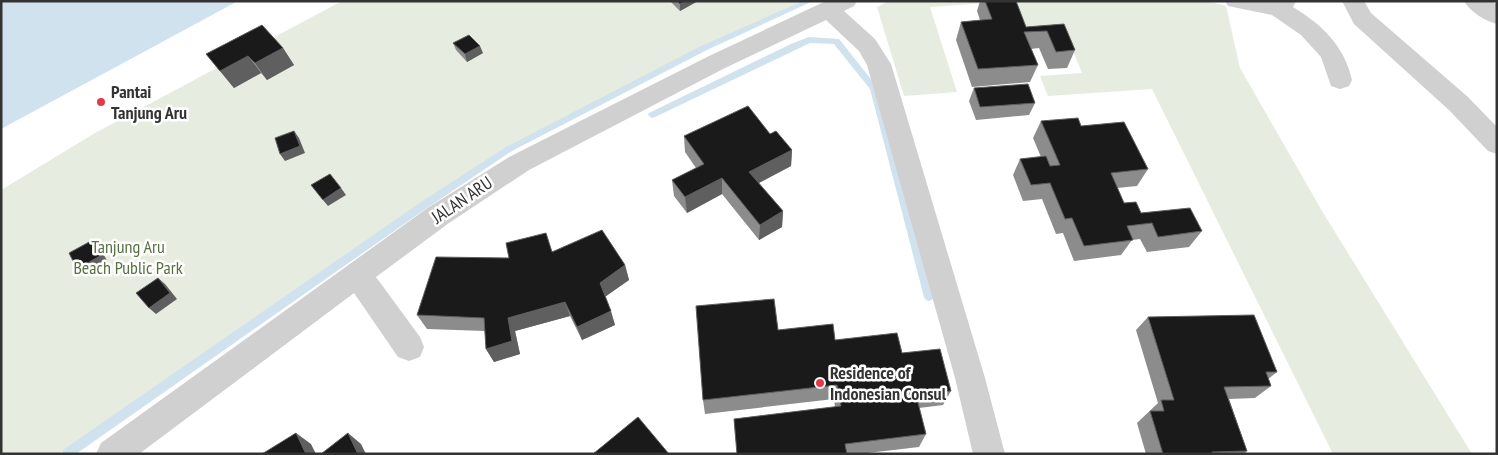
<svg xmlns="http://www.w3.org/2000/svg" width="1498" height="455" font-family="'PT Sans Narrow',sans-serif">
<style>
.green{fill:#e6ecdf}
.water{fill:#cfe2ee}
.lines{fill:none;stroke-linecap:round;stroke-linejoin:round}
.stream{fill:#cfe2ee;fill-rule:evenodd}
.minor{fill:#d0d0d0;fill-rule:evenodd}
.wall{fill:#8c8c8c}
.shaded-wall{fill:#5f5f5f}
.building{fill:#1a1a1a;stroke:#5f5f5f}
.poi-dot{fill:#e63946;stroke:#fff;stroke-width:2}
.labels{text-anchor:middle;stroke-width:5;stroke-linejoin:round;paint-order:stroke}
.poi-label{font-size:18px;font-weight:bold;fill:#333;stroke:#fff;text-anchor:start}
.street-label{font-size:18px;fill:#333;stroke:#fff}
.park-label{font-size:18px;fill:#56703f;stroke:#fff}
</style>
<rect width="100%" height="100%" fill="#fff"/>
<path class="green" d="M342,1h462l-99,44 -198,102 -85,56 -326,226 -38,25h-57v-264l94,-57z
M889,1h124l-83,6 27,85 -53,4 -27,-89z
M1015,1h193l18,5 14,62 82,143 150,243h-139l-181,-365 -104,7 -8,-20 42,-3 -17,-42 -38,3z"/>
<path class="water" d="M1,1h237l-237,128z"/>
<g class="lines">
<path class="stream" d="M803,1h10l-106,49 -195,101 -85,57 -351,246h-14l1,-4 358,-248 85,-55 195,-101z
M809,37l30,2 39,49 56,209 -2,3 -3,1 -3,-1 -2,-3 -54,-208 -36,-45 -24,-1 -155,74 -3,1 -4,-3 1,-2 142,-69z"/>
<path class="minor" d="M826,1h31l-3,5 -10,5 31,28 16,25 94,314 20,76h-32l-18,-76 -88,-313 -8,-14 -33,-31 -101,48 -196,102 -80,53 -73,54 44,60 4,10 -4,10 -11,4 -11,-4 -44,-64 -215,161h-43l5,-11 328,-236 82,-51 198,-100z
M1225,1h71l-3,6c29,18 51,38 59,73l-3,6 -9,3 -9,-3 -10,-29 -20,-22 -29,-20 -44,-9z
M1342,1h22l7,12 97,84 29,30v27l-9,-3 -38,-40 -96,-87z
M1464,1h28l5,4v19c-12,-3 -27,-12 -33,-23z"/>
</g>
<path class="wall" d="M670,1h28l-18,10z
M980,1h36l10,26 38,-3 11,26 -8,18 -19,1 -9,-21 -8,1 7,16 -8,17 -58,5 -16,-47 5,-18 19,-2 -3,-9z
M453,43l30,10 -16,9 -11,-12z
M283,48l11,17 -27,15 -6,-7 -27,15 -28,-34z
M974,88l61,15 -6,12 -53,5 -7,-19z
M1041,121l40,5 67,43 -11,17 -20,2 7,15 17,10 61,18 -13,16 -42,5 -7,-13 -8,1 -11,15 -47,6 -11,-28 -7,1 -14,-35 -19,2 -10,-26 7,-16 21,-2 -8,-19z
M770,134l22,16 -1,16 -32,17 24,28 -1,16 -23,13 -37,-46 -35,19 -13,-17 -2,-16 24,-12 -11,-16 -1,-16z
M553,251l72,14 4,15 -24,16 10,29 -33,15 -12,-24 -55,15 5,23 -26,8 -8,-13 -1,-18 -58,-2 -10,-14 92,-57z
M1148,317l129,55 -9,7 3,7 -16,12 -26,1 18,52 -3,3h-98l-9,-31 21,-20 -22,-73z
M778,330l124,23 49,38 -8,14 -24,3 7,26 -7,13 -60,7h-122l-3,-35 101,-12 -1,-8 -129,15 -2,-14z"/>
<path class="shaded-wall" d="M684,1h14l-18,10v-7z
M480,46l3,7 -16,9 -2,-8z
M283,48l11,17 -27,15 -12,-17z
M248,56l13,17 -27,15 -14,-17z
M294,131l5,7 6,15 -20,8 -5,-7z
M792,150l-1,16 -42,22v-16z
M722,178v16l-35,19 -2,-16z
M341,188l5,7 -18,11 -5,-6z
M783,211l-1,16 -23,13 1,-15z
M91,241l8,6 9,15 -22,13 -9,-6z
M625,265l4,15 -24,17 -5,-14z
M158,278l7,6 12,15 -21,15 -7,-6z
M565,302l5,14 -55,15 5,23 -26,8 -8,-13 22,-31z
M611,311l4,14 -33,15 -5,-13z
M296,433l15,11 5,10h-10z
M348,433l13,11 5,10h-8z"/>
<path class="building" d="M677,1h7l-4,3z
M985,1h31l10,26 38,-3 11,26 -19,2 -9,-21 -23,1 14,33 -60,4 -17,-47 31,-3z
M262,25l21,23 -28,15 -7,-7 -28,15 -14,-17z
M469,35l11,11 -15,8 -12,-11z
M1028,84l7,19 -55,4 -6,-19z
M748,106l22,28 6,-3 16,19 -43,22 34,39 -23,14 -38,-47 -37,19 -13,-17 32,-16 -20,-28z
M1078,118l3,8 43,-4 24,47 -37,4 13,30 12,-1 5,11 49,-5 12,23 -44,6 -6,-14 -25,3 6,14 -49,6 -12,-28 -7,1 -15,-36 -19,2 -11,-26 26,-3 4,10 10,-1 -19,-44z
M294,131l6,15 -20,8 -5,-16z
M330,174l11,14 -18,12 -12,-15z
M602,230l23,35 -25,18 11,28 -34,16 -12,-25 -57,16 4,23 -26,8 -2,-31 -67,-3 19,-58 73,1 -3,-15 40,-10 6,19z
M91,241l9,15 -23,13 -8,-16z
M158,278l12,15 -21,15 -13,-15z
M774,299l4,31 55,-6 2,16 62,-7 5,20 38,-4 11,42 -35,4 10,39 -81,10 2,10h-110l-3,-35 107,-13 -4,-21 -134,15 -7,-94z
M1254,315l23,57h-11l5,14 -47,1 23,64 -35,1v2h-49l-13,-43h14l-3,-11h13l-26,-83z
M638,417l31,37h-76z
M296,433l10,21h-44z
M348,433l10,21h-37z"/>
<g class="poi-dot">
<circle cx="101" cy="102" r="5"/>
<circle cx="820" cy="383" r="5"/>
</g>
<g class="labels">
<g class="poi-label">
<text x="111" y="98">Pantai<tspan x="111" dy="21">Tanjung Aru</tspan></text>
<text x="830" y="379">Residence of<tspan x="830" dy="21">Indonesian Consul</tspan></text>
</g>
<g class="street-label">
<text transform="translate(462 200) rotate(-34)" y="6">JALAN ARU</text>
</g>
<g class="park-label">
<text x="128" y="253">Tanjung Aru<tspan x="128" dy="21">Beach Public Park</tspan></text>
</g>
</g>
<rect width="1498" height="455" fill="none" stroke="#333333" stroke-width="5"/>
</svg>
